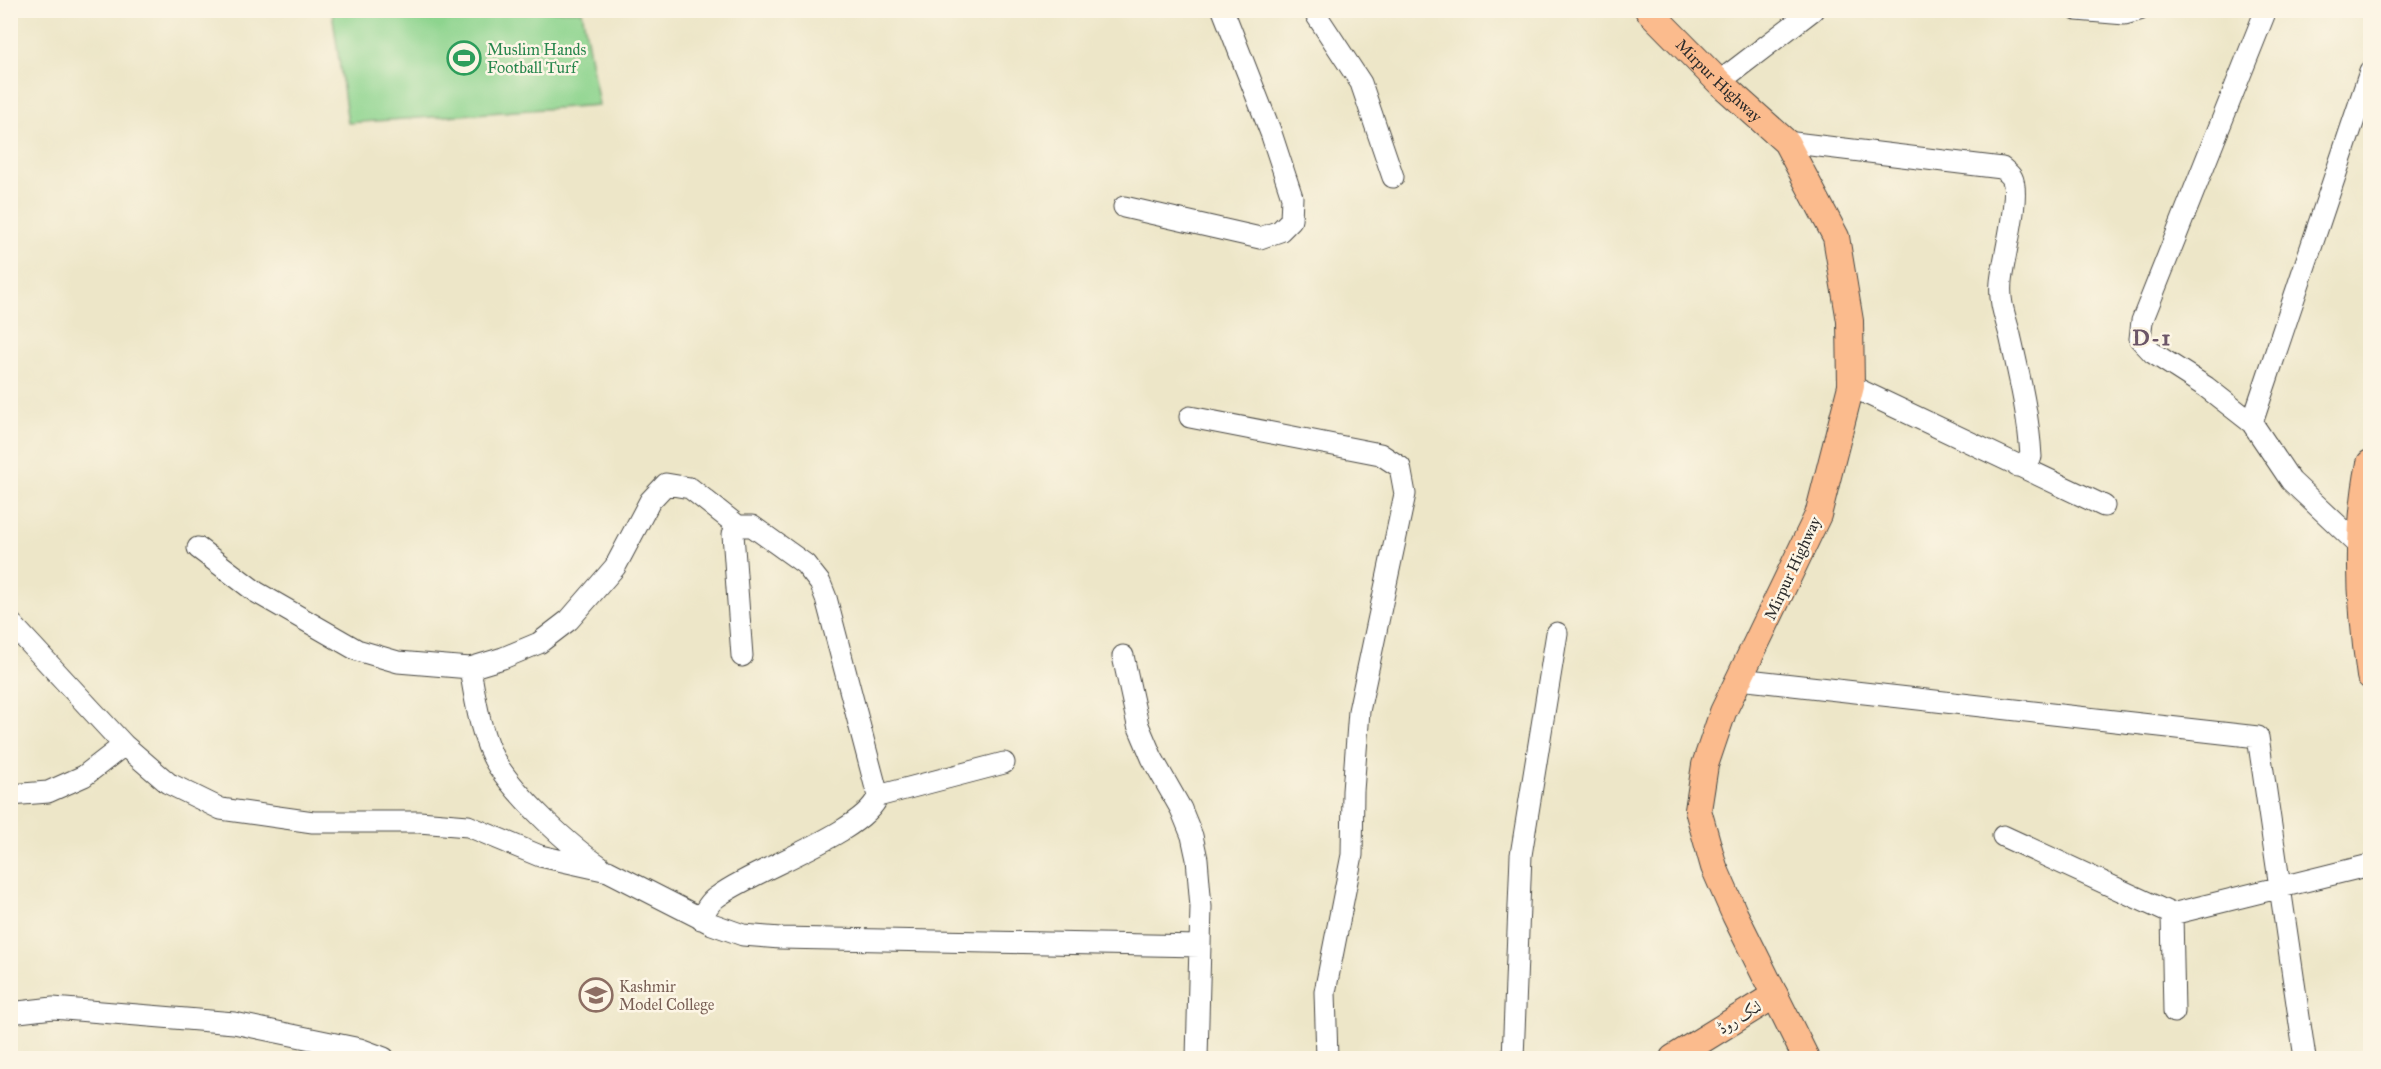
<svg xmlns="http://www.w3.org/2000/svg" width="2381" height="1069" font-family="'IM FELL Great Primer',Amiri,serif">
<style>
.green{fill:#8dd48e;stroke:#5c805c;stroke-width:1.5}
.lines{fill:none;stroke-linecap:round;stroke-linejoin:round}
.minor-casing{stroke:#484743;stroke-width:23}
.major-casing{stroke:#484743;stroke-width:28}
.minor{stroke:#fff;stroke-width:21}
.major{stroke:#fbbb8d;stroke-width:26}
.labels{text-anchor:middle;stroke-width:5;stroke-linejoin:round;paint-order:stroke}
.leisure-label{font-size:16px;fill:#27864d;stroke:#fcf5e5;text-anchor:start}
.street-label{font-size:16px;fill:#2b2b2b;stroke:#fcf5e5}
.education-label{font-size:16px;fill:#785e54;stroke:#fcf5e5;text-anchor:start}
.district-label{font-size:22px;font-weight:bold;letter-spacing:1.5px;fill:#6c5668;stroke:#fcf5e5}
</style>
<rect width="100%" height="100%" fill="#fcf5e5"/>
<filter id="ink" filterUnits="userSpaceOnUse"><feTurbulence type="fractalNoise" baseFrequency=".0167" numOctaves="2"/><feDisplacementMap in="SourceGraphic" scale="12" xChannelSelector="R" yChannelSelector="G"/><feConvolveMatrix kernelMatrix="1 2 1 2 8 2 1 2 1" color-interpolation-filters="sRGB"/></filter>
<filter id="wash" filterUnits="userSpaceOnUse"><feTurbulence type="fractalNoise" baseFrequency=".008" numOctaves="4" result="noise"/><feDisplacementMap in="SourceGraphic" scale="24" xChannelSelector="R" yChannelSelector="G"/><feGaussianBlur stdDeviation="1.35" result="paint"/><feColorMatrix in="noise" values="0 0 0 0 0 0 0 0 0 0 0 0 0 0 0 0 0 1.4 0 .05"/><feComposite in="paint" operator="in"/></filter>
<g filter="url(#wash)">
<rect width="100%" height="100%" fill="#ede6c8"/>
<path class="green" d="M332,11h250l17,94 -251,18z"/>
</g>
<g filter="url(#ink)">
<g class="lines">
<g class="minor-casing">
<path id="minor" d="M1313,10l48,73 32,94
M2077,10l48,4 14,-4
M2266,10l-124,311 -2,18 13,14 53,34 46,36 39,58 70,66
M1719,82l94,-72
M1786,142l216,26c3,3 8,6 10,10 9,17 -9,81 -11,104 -2,20 4,34 9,53 9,40 19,82 21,122l-7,7 -7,2
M1124,207l136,31 20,-7 11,-11 1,-23 -21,-64 -48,-123
M1851,386l253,120
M1190,417l190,37 20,13 5,27 -46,217 -6,80 -1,64 -27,137 2,66
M2252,423l118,-351
M738,526l-5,8 9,122
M198,548l58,44 101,58 41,12 72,6 33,-10 36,-15 30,-23 46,-53 35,-66 16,-17 24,4 48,38h14l53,38 15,19 6,15 52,198c-12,36 -126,74 -161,101 -8,5 -12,14 -16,22
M10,622l114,123 44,38 53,26 92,13h106l49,4 72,30 68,15 104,53 31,11 37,3 420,8
M1123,656l15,69 14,33 29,51 11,27 5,23 4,48 -4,151
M470,668c5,30 11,72 28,98 21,32 70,79 102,100
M1739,679l519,58 47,321
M10,795l38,-3 36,-16 40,-31
M878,796l126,-33
M2003,836l169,78 2,98
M2172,914l198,-49
M10,1013l43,-5 181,15 126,26 24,9
M1513,1058l8,-203 36,-222"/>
</g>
<g class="major-casing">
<g id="major">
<path id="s1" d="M1648,10l71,72 67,60 50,95 14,84 1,65 -33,129 -95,197 -18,53 -7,45 16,57 21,48 71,143"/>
<path d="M2370,463c-14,68 -10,145 0,213"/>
<path d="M1673,1058l102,-63"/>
</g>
</g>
<use href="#minor" class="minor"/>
<use href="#major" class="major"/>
</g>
</g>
<defs>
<g id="stadium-ring" transform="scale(1.725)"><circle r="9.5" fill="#fcf5e5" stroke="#2e9e5b" stroke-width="1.5"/><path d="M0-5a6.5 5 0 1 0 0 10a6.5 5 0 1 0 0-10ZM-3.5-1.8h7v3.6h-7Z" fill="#2e9e5b"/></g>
<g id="university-ring" transform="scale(1.725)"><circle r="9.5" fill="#fcf5e5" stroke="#8d6e63" stroke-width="1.5"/><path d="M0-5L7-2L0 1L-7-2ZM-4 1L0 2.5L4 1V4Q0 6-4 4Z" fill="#8d6e63"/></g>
</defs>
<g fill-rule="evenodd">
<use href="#stadium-ring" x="464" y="58"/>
<use href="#university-ring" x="596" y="995"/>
</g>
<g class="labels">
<g class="leisure-label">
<text x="487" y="55">Muslim Hands<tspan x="487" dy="18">Football Turf</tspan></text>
</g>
<g class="street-label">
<text dy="6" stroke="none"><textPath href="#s1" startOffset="100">Mirpur Highway</textPath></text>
<text transform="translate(1792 568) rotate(-65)" y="6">Mirpur Highway</text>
<text transform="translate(1739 1017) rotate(-32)" y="6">لنک روڈ</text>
</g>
<g class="education-label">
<text x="619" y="992">Kashmir<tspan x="619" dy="18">Model College</tspan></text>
</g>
<g class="district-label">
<text x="2152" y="345">D-1</text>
</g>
</g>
<rect width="2381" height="1069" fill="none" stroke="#fcf5e5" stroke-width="36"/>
</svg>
